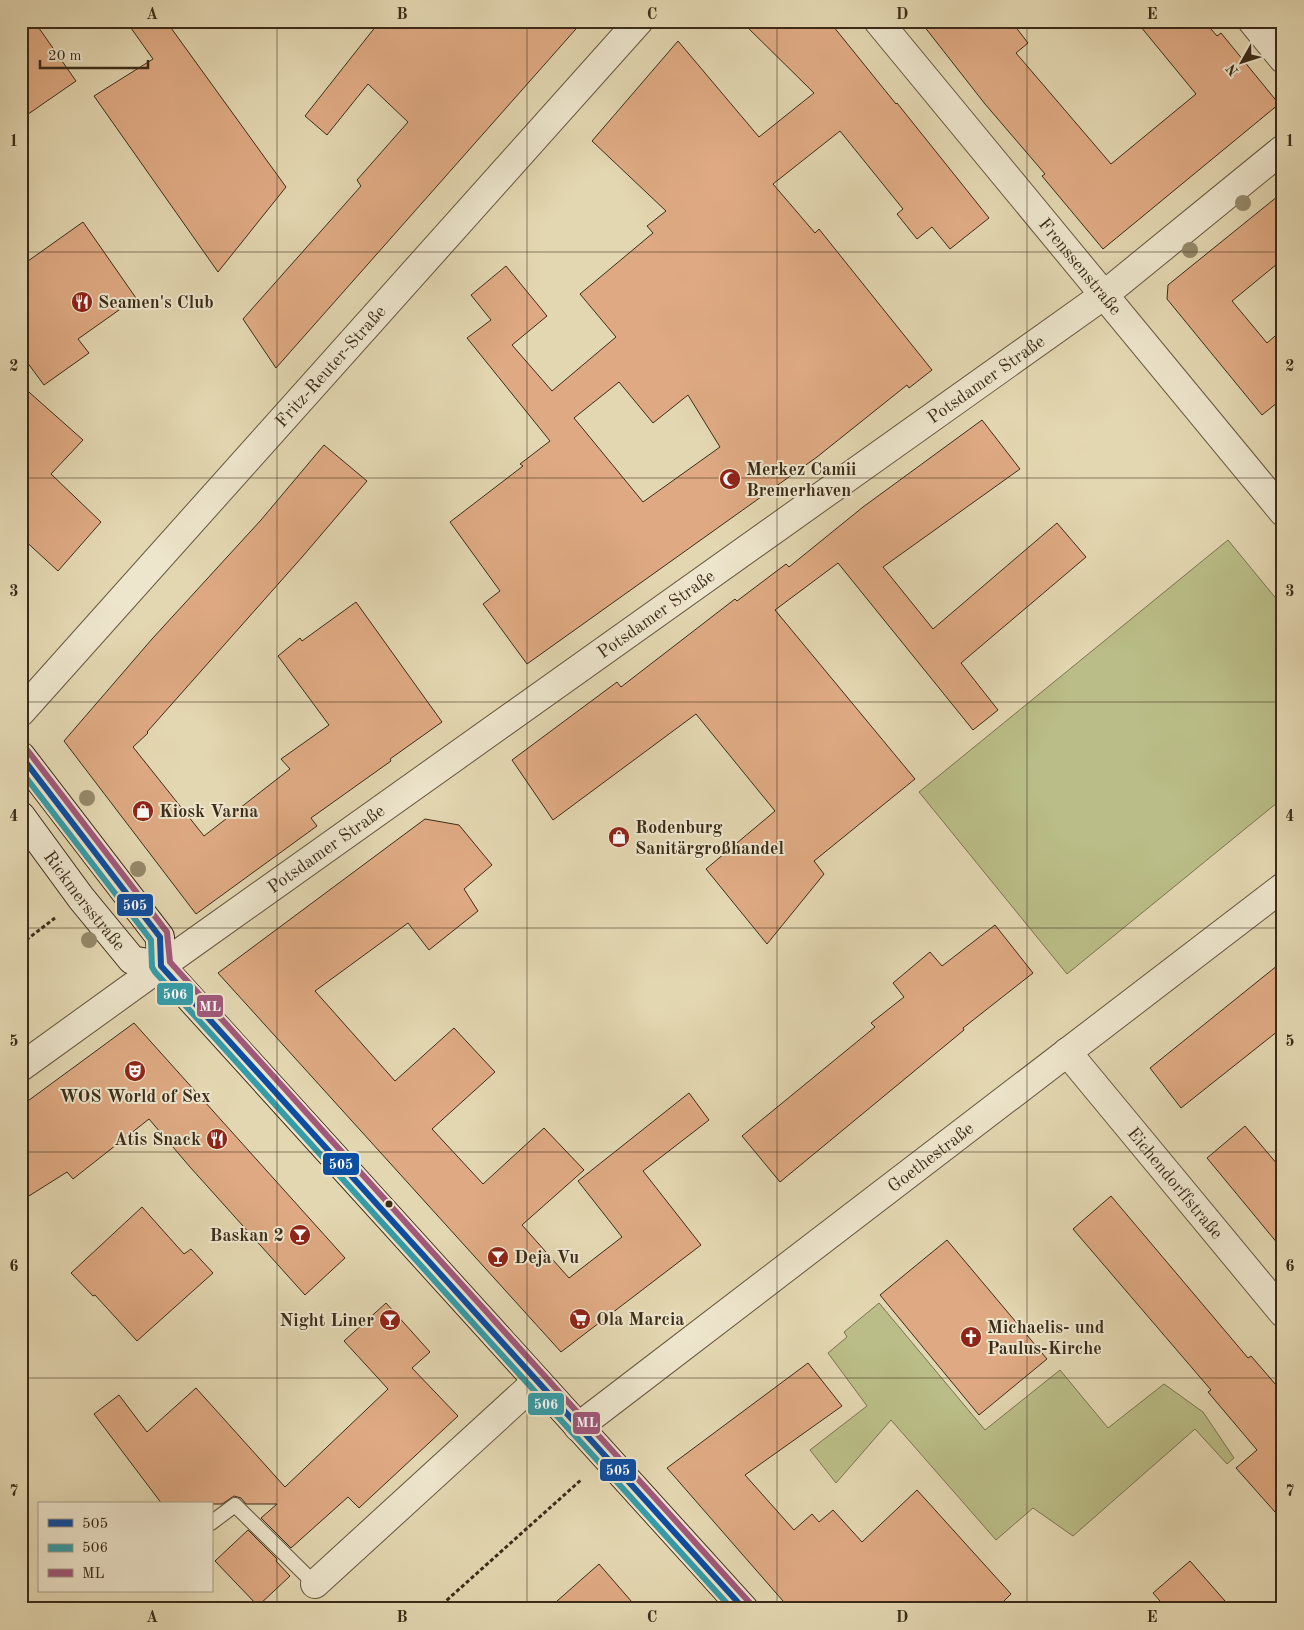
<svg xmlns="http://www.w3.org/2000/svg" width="1304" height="1630" font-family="'Old Standard TT',serif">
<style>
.green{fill:#babd87;stroke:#7b7450}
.building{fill:#dfaa83;stroke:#3c2c19;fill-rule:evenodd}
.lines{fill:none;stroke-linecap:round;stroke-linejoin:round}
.lane-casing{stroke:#66573f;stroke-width:16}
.street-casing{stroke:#66573f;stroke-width:30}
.secondary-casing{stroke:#3c2c19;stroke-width:30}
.path{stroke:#3c2c19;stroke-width:3;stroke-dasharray:4 2.5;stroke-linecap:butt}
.lane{stroke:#ede5cc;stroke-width:14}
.street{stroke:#ede5cc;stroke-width:28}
.secondary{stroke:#ede5cc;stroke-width:28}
.bus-1-casing{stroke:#ede5cc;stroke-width:10}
.bus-2-casing{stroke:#ede5cc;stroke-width:10}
.bus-3-casing{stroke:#ede5cc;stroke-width:10}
.bus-1{stroke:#0b4ea2;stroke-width:6}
.bus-2{stroke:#369ca8;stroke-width:6}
.bus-3{stroke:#a0587b;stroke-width:6}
.tree{fill:#95896a}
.grid{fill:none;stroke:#3c2c19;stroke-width:1;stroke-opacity:0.55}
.bus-dot{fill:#3c2c19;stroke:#ede5cc;stroke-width:2}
.labels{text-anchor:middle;stroke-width:4;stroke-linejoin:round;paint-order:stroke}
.street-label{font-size:18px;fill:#3c2c19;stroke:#ede5cc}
.poi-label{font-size:18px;font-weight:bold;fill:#3c2c19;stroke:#ede5cc;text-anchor:start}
.line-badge{stroke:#ede5cc;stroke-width:2}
.badge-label{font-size:14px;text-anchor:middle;font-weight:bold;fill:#fff}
.neatline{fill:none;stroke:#3c2c19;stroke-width:2}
.grid-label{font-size:16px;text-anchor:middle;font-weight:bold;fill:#3c2c19}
</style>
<rect width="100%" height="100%" fill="#e3d7b1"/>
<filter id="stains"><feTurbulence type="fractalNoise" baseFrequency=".004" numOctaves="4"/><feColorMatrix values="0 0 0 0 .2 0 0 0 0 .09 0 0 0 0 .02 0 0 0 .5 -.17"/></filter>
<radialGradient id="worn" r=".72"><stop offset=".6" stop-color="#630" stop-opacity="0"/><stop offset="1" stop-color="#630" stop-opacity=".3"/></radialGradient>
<path class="green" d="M1228,540l55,67v191l-216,176 -148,-182z
M879,1303l106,127 75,-60 48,58 56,-44 39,28 31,46 -7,6 -32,-35 -122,107 -40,-28 -37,32 -105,-120 -55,63 -26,-33 57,-44 -39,-53 19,-16 -3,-5z"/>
<path class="building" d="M21,21h13l42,60 -55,38z
M126,21h40l120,166 -68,85 -124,-176 59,-37z
M380,21h203l-307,347 -33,-49 118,-133 -4,-6 51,-58 -40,-38 -41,51 -22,-19z
M741,21h88l67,83 1,-1 92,115 -39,31 -18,-22 -15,12 -20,-25 6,-5 -63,-78 -67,53 42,49 4,-4 113,141 -23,18 -2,-3 -90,72 -290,207 -44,-60 17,-13 -50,-69 73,-56 -3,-2 30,-23 -83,-103 24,-18 -20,-25 35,-29 41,50 -35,29 40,46 64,-54 -36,-43 73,-61 -6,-7 19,-15 -74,-70 86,-100 81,96 55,-44zM619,382l34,41 35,-28 32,52 -77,55 -69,-84z
M920,21h91l17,22 -12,10 95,111 85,-70 -60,-73h68l13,15 4,-3 58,71 -176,145 -61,-73 3,-2 -60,-70z
M1283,192v67l-51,42 35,42 16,-14v69l-21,17 -95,-116 1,-14z
M83,222l53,76 -58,41 11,14 -45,32 -23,-31v-88z
M21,385l62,55 -32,34 50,48 -43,49 -37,-34z
M982,420l38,49 -137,98 50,62 124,-106 29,34 -125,106 37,47 -25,20 -135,-167 -63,47 140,169 -101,82 10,13 -57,70 -61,-75 69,-58 -79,-97 -143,106 -41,-60 105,-78 4,5 114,-88 2,2 49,-37 3,3 74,-60z
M324,445l43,36 -64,75 -156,176 1,1 -15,14 71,89 86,-67 -9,-10 48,-34 -51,-69 22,-18 2,3 54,-39 86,120 -52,37 1,2 -80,57 6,8 -121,88 -132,-173 88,-102 109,-119z
M425,819l34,6 33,40 -28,24 14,22 -49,39 -21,-27 -93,68 80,90 59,-53 41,44 -63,57 51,55 61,-56 40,42 -62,55 47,53 53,-41 -44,-56 111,-88 20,27 -66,51 58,74 -140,107 -343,-379z
M995,925l38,48 -70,55 1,2 -184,152 -38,-46 133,-109 -4,-4 33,-26 -11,-14 37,-31 12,14z
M1283,961v66l-102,81 -31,-40z
M134,1023l211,235 -40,37 -115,-128 -41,-48 -76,60 -6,-7 -46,29v-95z
M1245,1126l38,45v79l-76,-92z
M1111,1196l137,162 3,-2 32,37v128l-47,-53 21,-18 -49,-58 3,-2 -138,-161z
M142,1207l42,47 7,-5 22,24 -76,68 -42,-46 -2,1 -22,-23z
M947,1240l100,119 -68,56 -99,-120z
M386,1303l44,49 -18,16 46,48 -99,92 -11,-11 -57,51 -30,-30 16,-14h-31l-5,-6 -7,-2 -12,8h-60l-68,-90 25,-19 28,37 49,-44 89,99 103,-98 -44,-48z
M808,1363l34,43 -97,69 49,55 18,-16 7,8 14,-12 29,32 55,-52 94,104 -15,15h-206l-123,-141z
M248,1530l29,29 -1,2 14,15 -32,30 -43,-45z
M1190,1561l42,48h-65l-14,-16z
M599,1564l39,45h-90z"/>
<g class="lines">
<g class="lane-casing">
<path id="lane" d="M211,1523l24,-18 80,79"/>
</g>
<g class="street-casing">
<g id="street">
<path id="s1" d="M878,21l405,491"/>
<path d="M1252,21l31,38"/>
<path id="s2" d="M21,712l618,-691"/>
<path id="s3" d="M1067,1052l216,261"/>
<path id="s4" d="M21,1067l140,-101 943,-671 179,-146"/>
<path id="s5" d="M578,1427l705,-540"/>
<path d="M315,1584l222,-203"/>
</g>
</g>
<g class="secondary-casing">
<g id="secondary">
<path d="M21,756l139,181 1,29"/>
<path id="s6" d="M21,816l60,82 51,62 29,6 583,643"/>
</g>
</g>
<path class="path" d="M21,944l34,-26
M437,1609l145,-130"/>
<use href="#lane" class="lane"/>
<use href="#street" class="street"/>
<use href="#secondary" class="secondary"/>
<g class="bus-1-casing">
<path id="bus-1" d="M21,756l139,181 1,29 583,643"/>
</g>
<g class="bus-2-casing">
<path id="bus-2" d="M21,771l130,169 1,27 3,5 577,637"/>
</g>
<g class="bus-3-casing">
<path id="bus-3" d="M28,751l139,181 3,30 580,641"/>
</g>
<use href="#bus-1" class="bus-1"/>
<use href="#bus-2" class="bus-2"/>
<use href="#bus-3" class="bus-3"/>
</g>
<g class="tree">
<circle cx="1243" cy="203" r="8"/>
<circle cx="1190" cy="250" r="8"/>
<circle cx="87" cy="798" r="8"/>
<circle cx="138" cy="869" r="8"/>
<circle cx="89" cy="940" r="8"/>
</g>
<path class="grid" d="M277,21v1588M527,21v1588M777,21v1588M1027,21v1588M21,252h1262M21,478h1262M21,702h1262M21,928h1262M21,1152h1262M21,1378h1262"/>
<defs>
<g id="restaurant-disc" transform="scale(1.125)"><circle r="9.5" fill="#8f2418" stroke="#ede5cc"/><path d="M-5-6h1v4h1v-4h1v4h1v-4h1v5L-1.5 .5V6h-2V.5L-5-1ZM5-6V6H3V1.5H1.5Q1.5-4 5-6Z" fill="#fff"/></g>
<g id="mosque-disc" transform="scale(1.125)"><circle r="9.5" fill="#8f2418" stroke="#ede5cc"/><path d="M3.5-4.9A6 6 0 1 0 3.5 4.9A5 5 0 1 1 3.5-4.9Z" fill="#fff"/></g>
<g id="shop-disc" transform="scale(1.125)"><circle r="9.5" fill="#8f2418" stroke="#ede5cc"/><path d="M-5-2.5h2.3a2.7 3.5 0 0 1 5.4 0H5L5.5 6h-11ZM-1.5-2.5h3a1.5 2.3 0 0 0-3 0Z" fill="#fff"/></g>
<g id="theatre-disc" transform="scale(1.125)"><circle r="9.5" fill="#8f2418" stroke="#ede5cc"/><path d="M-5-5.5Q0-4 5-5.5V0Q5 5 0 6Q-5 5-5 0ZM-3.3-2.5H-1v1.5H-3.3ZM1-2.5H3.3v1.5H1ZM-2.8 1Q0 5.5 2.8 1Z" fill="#fff"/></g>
<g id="bar-disc" transform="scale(1.125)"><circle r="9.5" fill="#8f2418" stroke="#ede5cc"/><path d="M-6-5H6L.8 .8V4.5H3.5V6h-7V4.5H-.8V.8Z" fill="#fff"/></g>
<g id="supermarket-disc" transform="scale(1.125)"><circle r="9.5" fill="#8f2418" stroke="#ede5cc"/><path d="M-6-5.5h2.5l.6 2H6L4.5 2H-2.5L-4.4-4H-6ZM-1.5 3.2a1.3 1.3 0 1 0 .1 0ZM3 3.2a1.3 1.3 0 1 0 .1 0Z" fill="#fff"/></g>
<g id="church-disc" transform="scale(1.125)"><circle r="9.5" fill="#8f2418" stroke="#ede5cc"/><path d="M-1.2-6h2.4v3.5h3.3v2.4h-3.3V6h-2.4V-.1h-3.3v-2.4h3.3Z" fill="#fff"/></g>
</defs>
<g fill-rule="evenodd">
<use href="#restaurant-disc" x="82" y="302"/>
<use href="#mosque-disc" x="730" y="479"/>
<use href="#shop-disc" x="143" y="811"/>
<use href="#shop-disc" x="619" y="837"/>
<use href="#theatre-disc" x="135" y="1071"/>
<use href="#restaurant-disc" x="217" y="1139"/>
<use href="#bar-disc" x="300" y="1235"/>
<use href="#bar-disc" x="498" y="1257"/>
<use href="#supermarket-disc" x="580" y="1319"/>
<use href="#bar-disc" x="390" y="1320"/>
<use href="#church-disc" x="971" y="1337"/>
</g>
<circle class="bus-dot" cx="389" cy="1204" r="4.5"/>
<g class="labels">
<g class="street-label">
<text dy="6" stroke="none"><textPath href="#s1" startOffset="318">Frenssenstraße</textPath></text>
<text dy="6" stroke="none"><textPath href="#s2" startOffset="464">Fritz-Reuter-Straße</textPath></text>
<text dy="6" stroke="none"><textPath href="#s4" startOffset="1185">Potsdamer Straße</textPath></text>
<text dy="6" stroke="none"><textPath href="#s4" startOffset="780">Potsdamer Straße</textPath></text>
<text dy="6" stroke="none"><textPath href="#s4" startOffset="375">Potsdamer Straße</textPath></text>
<text dy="6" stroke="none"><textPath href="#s6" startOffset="106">Rickmersstraße</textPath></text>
<text dy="6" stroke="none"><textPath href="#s5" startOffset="444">Goethestraße</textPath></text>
<text dy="6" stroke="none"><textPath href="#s3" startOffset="170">Eichendorffstraße</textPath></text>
</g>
<g class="poi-label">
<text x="98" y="308">Seamen's Club</text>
<text x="746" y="475">Merkez Camii<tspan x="746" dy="21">Bremerhaven</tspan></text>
<text x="159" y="817">Kiosk Varna</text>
<text x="635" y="833">Rodenburg<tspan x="635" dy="21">Sanitärgroßhandel</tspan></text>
<text x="135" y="1102" text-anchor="middle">WOS World of Sex</text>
<text x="201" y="1145" text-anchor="end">Atis Snack</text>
<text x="284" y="1241" text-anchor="end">Baskan 2</text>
<text x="514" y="1263">Deja Vu</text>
<text x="596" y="1325">Ola Marcia</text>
<text x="374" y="1326" text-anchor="end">Night Liner</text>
<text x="987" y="1333">Michaelis- und<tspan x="987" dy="21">Paulus-Kirche</tspan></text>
</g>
</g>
<g class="line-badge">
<rect x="116" y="893" width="38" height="24" rx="5" fill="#0b4ea2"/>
<rect x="156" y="982" width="38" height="24" rx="5" fill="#369ca8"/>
<rect x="196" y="994" width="28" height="24" rx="5" fill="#a0587b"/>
<rect x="322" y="1152" width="38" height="24" rx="5" fill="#0b4ea2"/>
<rect x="527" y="1392" width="38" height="24" rx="5" fill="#369ca8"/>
<rect x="572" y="1411" width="29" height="24" rx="5" fill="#a0587b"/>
<rect x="599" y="1458" width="38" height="24" rx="5" fill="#0b4ea2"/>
</g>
<g class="badge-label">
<text x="135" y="910">505</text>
<text x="175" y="999">506</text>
<text x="210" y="1011">ML</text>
<text x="341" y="1169">505</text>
<text x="546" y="1409">506</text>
<text x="587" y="1427">ML</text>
<text x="618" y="1475">505</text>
</g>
<rect width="1304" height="1630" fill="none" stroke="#e3d7b1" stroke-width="55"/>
<rect x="38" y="1502" width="175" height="90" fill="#ede5cc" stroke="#a69b84"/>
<rect x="48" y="1519" width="25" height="8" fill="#0b4ea2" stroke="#a69b84"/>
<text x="82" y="1528" font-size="15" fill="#3c2c19">505</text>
<rect x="48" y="1544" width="25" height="8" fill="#369ca8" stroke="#a69b84"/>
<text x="82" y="1552" font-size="15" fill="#3c2c19">506</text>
<rect x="48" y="1569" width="25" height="8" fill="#a0587b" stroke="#a69b84"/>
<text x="82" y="1578" font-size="15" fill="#3c2c19">ML</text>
<g transform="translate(1242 62) rotate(231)" stroke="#ede5cc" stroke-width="4" paint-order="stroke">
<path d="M0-4L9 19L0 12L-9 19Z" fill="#3c2c19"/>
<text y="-8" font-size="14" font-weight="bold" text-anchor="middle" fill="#3c2c19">N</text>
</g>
<path d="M40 60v8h108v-8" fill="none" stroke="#3c2c19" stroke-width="2.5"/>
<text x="48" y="60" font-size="15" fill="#3c2c19" stroke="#ede5cc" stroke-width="4" paint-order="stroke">20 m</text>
<rect x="28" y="28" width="1248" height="1574" class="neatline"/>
<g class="grid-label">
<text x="152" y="19">A</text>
<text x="402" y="19">B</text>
<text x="652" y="19">C</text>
<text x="902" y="19">D</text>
<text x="1152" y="19">E</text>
<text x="14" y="146">1</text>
<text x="1290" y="146">1</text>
<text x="14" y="371">2</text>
<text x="1290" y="371">2</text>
<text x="14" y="596">3</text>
<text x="1290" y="596">3</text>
<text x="14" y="821">4</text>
<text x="1290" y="821">4</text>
<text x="14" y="1046">5</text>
<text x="1290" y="1046">5</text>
<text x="14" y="1271">6</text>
<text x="1290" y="1271">6</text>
<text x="14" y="1496">7</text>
<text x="1290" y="1496">7</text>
<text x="152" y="1622">A</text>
<text x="402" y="1622">B</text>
<text x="652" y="1622">C</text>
<text x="902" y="1622">D</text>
<text x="1152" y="1622">E</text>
</g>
<rect width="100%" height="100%" filter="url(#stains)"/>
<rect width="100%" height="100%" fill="url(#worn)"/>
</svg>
